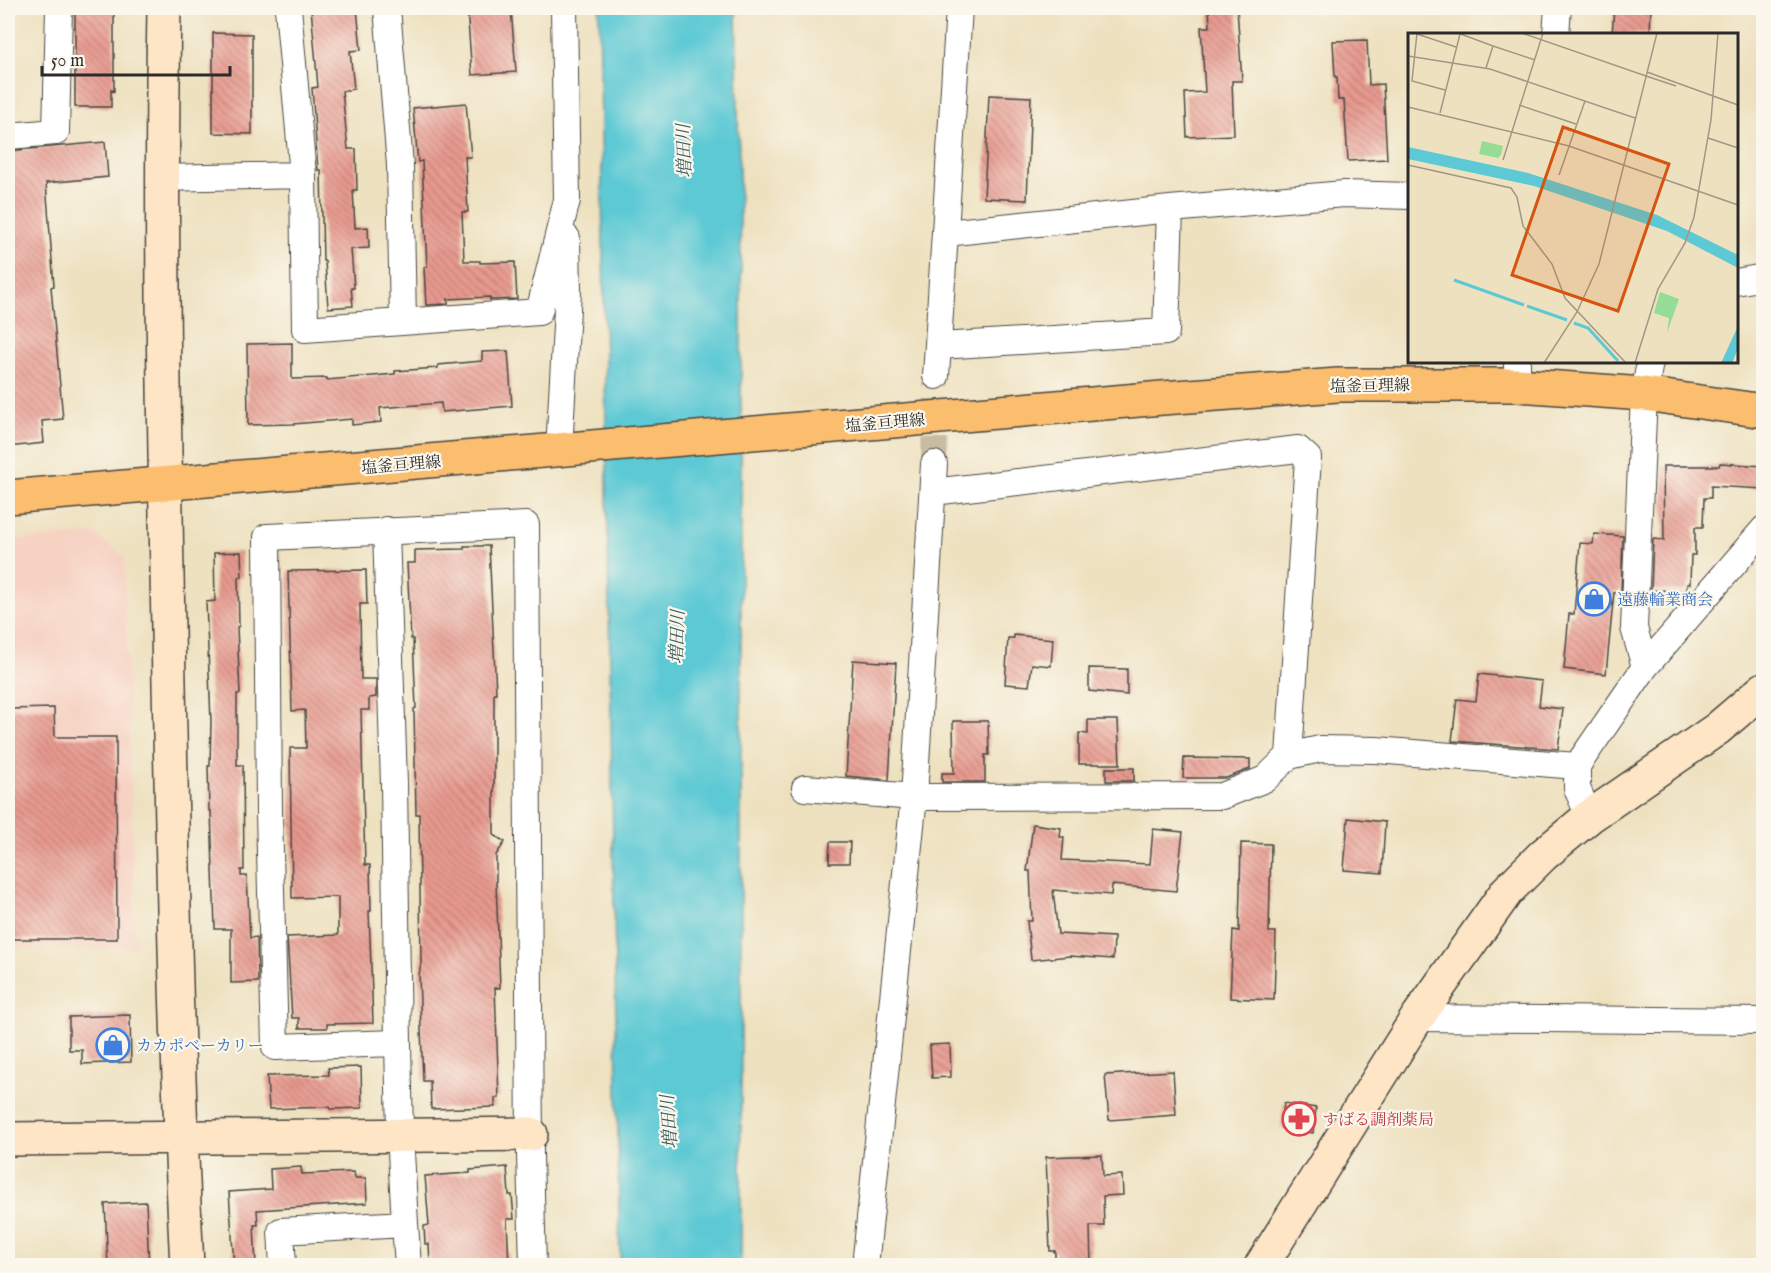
<svg xmlns="http://www.w3.org/2000/svg" width="1771" height="1273" font-family="'IM FELL English','Noto Serif JP',serif">
<style>
.built{fill:#f6d2c3}
.water{fill:#5dc9d4;stroke:#447a80;stroke-width:1.5}
.building{fill:url(#building-back-hatch)}
.lines{fill:none;stroke-linecap:round;stroke-linejoin:round}
.street-tunnel{stroke:#c7bda2;stroke-width:26;stroke-dasharray:26 13;stroke-linecap:butt}
.street-casing{stroke:#484641;stroke-width:28}
.secondary-casing{stroke:#484641;stroke-width:36}
.primary-casing{stroke:#484641;stroke-width:36}
.street{stroke:#fff;stroke-width:26}
.secondary{stroke:#fde5c5;stroke-width:33}
.primary{stroke:#fbbd6e;stroke-width:33}
.labels{text-anchor:middle;stroke-width:4.5;stroke-linejoin:round;paint-order:stroke}
.street-label{font-size:16px;fill:#2b2b2b;stroke:#fbf7ec}
.shop-label{font-size:16px;fill:#366cbe;stroke:#fbf7ec;text-anchor:start}
.health-label{font-size:16px;fill:#be3a42;stroke:#fbf7ec;text-anchor:start}
.water-label{font-size:18px;font-style:italic;fill:#3a5a5e;stroke:#fbf7ec}
.inset-river{fill:none;stroke:#5dc9d4;stroke-width:3}
.inset-road{fill:none;stroke:#a09884;stroke-width:1.5}
.view{fill:#d5540f;fill-opacity:0.15;stroke:#d5540f;stroke-width:3}
.inset-edge{fill:none;stroke:#2b2b2b;stroke-width:3}
</style>
<defs>
<pattern id="building-back-hatch" width="6" height="6" patternUnits="userSpaceOnUse" patternTransform="scale(1.5)"><rect width="6" height="6" fill="#e89a8f"/><path d="M-1 5l2 2M0 0l6 6M5-1l2 2" fill="none" stroke="#bc7e75"/></pattern>
</defs>
<rect width="100%" height="100%" fill="#fbf7ec"/>
<filter id="ink" filterUnits="userSpaceOnUse"><feTurbulence type="fractalNoise" baseFrequency=".0167" numOctaves="2"/><feDisplacementMap in="SourceGraphic" scale="12" xChannelSelector="R" yChannelSelector="G"/><feConvolveMatrix kernelMatrix="1 2 1 2 8 2 1 2 1" color-interpolation-filters="sRGB"/></filter>
<filter id="wash" filterUnits="userSpaceOnUse"><feTurbulence type="fractalNoise" baseFrequency=".008" numOctaves="4" result="noise"/><feDisplacementMap in="SourceGraphic" scale="24" xChannelSelector="R" yChannelSelector="G"/><feGaussianBlur stdDeviation="1.35" result="paint"/><feColorMatrix in="noise" values="0 0 0 0 0 0 0 0 0 0 0 0 0 0 0 0 0 1.4 0 .05"/><feComposite in="paint" operator="in"/></filter>
<g filter="url(#wash)">
<rect width="100%" height="100%" fill="#eee1c0"/>
<path class="built" d="M93,533l31,23 12,392h-128v-407z"/>
<path class="water" d="M599,8h137l5,259v998h-121z"/>
<g id="blocks">
<path class="building" d="M75,8h36v3h3v80l-3,-1v17h-36z
M311,8h46l4,42 -11,1 4,38 -12,2 6,58h8l1,41h-4l2,38 13,-1 1,21 -18,1 3,39h-3l2,18 -25,2 -3,-47h-2l-2,-91h-3l-6,-82 6,-1z
M467,8h44l5,64 -44,3z
M1209,8h28l5,73h-10l2,54 -47,2 -2,-44 20,-1 -4,-65h9z
M1614,8h37l-1,26h-38z
M213,33l39,1v100l-39,-1z
M1367,40l2,45 14,-1 4,75 -39,2 -4,-61h-6l-1,-23h-2l-2,-36z
M989,95l42,2 -4,103 -43,-2z
M466,103l5,54h-6l3,55h-6l2,49h16v2l35,-1 2,37 -27,1v-3l-42,2v5l-22,1 -2,-38h3l-5,-106 -4,1 -5,-54z
M105,142l3,35 -62,6 8,103 -3,1 12,132 -21,2 2,22 -36,4v-296z
M292,343v36l35,-1v2l68,-6v-3l43,-3v-3l44,-4v-9l26,-1 4,55 -70,6 -1,-9 -61,5 1,14 -29,3v-6l-59,5 -45,1 -1,-81z
M1720,463l44,3v23l-53,-3v12h-7l-1,29h-8v28h-4l-1,29h-3v7l-36,-1 2,-51 11,1 -1,-74h56z
M1594,534l29,2 -2,56h-7l-8,82 -42,-5 5,-55h5l6,-71 13,1z
M464,546h25l7,147h-2v142l11,7 -9,13v27l4,106h-5l4,110h-4v9l-64,2 -1,-28h-7l-4,-106 2,-12 -2,-149h-3l-2,-105 2,-1 -3,-69h-2l-4,-76h8v-13l49,-1z
M241,552l1,25h-4l1,49 -2,1 3,67h-3v71h6l1,105h-3v6h6l3,62 7,-1 1,45 -27,1v-54h-16l-4,-118h-2l-1,-45h2l1,-45 -5,-119 9,-1 -1,-48z
M366,570l1,34h-7l1,75h15v18l-7,1v12h-8l4,155h5l1,46h-2l4,112 -46,1v4h-28v-10h-7l-5,-81 51,-2v-38l-46,1 -2,-150h16l-1,-38 -13,1 -4,-140z
M1014,635l39,4 -2,27 -19,-2 -3,22 -24,-2 3,-46h6z
M853,660l43,3 -7,117 -43,-4z
M1089,668l38,1v26l-38,-4z
M1479,674l63,7 -3,25 24,3 -5,40 -106,-8 5,-42 19,2z
M54,708l1,29h61l1,202h-109v-230z
M1088,720h30l2,44h-41v-31l9,1z
M953,721h35l1,34h-4v27h-43v-9h12z
M1184,758l66,1v10l-24,9h-43z
M1106,768h28v13h-28z
M1348,818l37,4 -3,51 -38,-3z
M1033,824l28,4 -1,9h4l-2,23 88,4 3,-35 30,3 -7,59 -64,-6 -1,10 -58,-5 5,44 56,3 -1,22 -43,-3 -39,4 -4,-39h5l-2,-50h-3z
M830,842h20l-1,21h-20z
M1241,843l30,1 -2,88h7l-2,68 -44,-2 3,-68 6,1z
M130,1015l1,47 -49,2v-14h-13v-33z
M950,1044l1,33 -19,1 -2,-33z
M361,1067l1,41 -32,1v-2l-61,2 -2,-33 62,-1 -1,-7z
M1173,1071l3,44 -67,5 -4,-45z
M1284,1103l32,5 -3,25 -32,-5z
M1102,1155l1,21 19,-1 1,20 -20,1 1,30h-14l1,40h-28v-3h-8v-12h-5l-4,-94z
M301,1167l1,7 52,-2 1,6h11l1,25 -110,7 1,15h-4l2,41h-22l-5,-74 42,-3 -1,-20z
M507,1167l2,28h3l2,24h-7l2,47h-32v-3l-47,2 -1,-21h-4l-1,-18 5,-1 -4,-49 45,-3v-3z
M146,1202l3,64h-41l-3,-62z"/>
</g>
</g>
<g filter="url(#ink)">
<use href="#blocks" fill-opacity="0" stroke="#484641" stroke-width="1.5"/>
<g class="lines">
<path class="street-tunnel" d="M934,464l2,-88"/>
<g class="street-casing">
<path id="street" d="M288,8l15,167
M387,8l13,157 3,157
M1556,34l2,-26
M8,136l48,-4 3,-124
M161,178l142,-3 2,154 234,-17 28,-112 -3,-192
M946,233l224,-24 174,-15 66,2
M1736,282l28,-5
M939,346l227,-14 4,-123
M1517,362v23
M936,376l23,-368
M559,450l9,-159 -1,-53
M933,492l365,-43 10,9 -19,298
M386,530l8,254 4,259
M1645,667l-11,-39 10,-234 6,-32
M805,788l109,9 308,-1 43,-17 24,-23 31,-7 56,1 201,16
M1589,817l-12,-29v-22l68,-99 119,-138
M1417,1018l347,3
M405,1224l3,42
M283,1266l-2,-35 124,-7 -5,-90 -2,-91 -123,4 -6,-234 -2,-276 259,-12 4,630 3,111
M865,1266l49,-469 20,-333"/>
</g>
<g class="secondary-casing">
<path id="secondary" d="M164,8c-4,225 1,450 5,676 4,194 8,388 18,582
M8,1139l523,-5
M1261,1266l156,-248 90,-127 36,-36 46,-38 128,-88 47,-40"/>
</g>
<g class="primary-casing">
<path id="primary" d="M8,497l1154,-99 176,-13h179l127,9 120,17"/>
</g>
<use href="#street" class="street"/>
<use href="#secondary" class="secondary"/>
<use href="#primary" class="primary"/>
</g>
</g>
<defs>
<g id="shop-ring" transform="scale(1.725)"><circle r="9.5" fill="#fbf7ec" stroke="#3f7fe0" stroke-width="1.5"/><path d="M-5-2.5h2.3a2.7 3.5 0 0 1 5.4 0H5L5.5 6h-11ZM-1.5-2.5h3a1.5 2.3 0 0 0-3 0Z" fill="#3f7fe0"/></g>
<g id="pharmacy-ring" transform="scale(1.725)"><circle r="9.5" fill="#fbf7ec" stroke="#e0444e" stroke-width="1.5"/><path d="M-2-6h4v4h4v4h-4v4h-4v-4h-4v-4h4Z" fill="#e0444e"/></g>
</defs>
<g fill-rule="evenodd">
<use href="#shop-ring" x="1594" y="599"/>
<use href="#shop-ring" x="113" y="1045"/>
<use href="#pharmacy-ring" x="1299" y="1119"/>
</g>
<g class="labels">
<g class="street-label">
<text transform="translate(1370 385) rotate(-1)" y="6">塩釜亘理線</text>
<text transform="translate(885 422) rotate(-5)" y="6">塩釜亘理線</text>
<text transform="translate(401 464) rotate(-5)" y="6">塩釜亘理線</text>
</g>
<g class="shop-label">
<text x="1617" y="605">遠藤輪業商会</text>
<text x="136" y="1051">カカポベーカリー</text>
</g>
<g class="health-label">
<text x="1322" y="1125">すばる調剤薬局</text>
</g>
<g class="water-label">
<text transform="translate(684 151) rotate(-92)" y="6">増田川</text>
<text transform="translate(677 637) rotate(-88)" y="6">増田川</text>
<text transform="translate(669 1122) rotate(-94)" y="6">増田川</text>
</g>
</g>
<g transform="translate(1408 33)">
<rect width="330" height="330" fill="#eee1c0"/>
<path d="M252,259l19,7 -12,34 2,-15 -15,-5z" fill="#95dc96"/>
<path d="M74,108l21,5 -2,9 -3,3 -19,-4z" fill="#95dc96"/>
<path d="M0,114l120,26 129,42 81,40v13l-71,-37 -133,-45 -126,-27zM330,293v23l-6,14h-11z" fill="#5dc9d4"/>
<path class="inset-river" d="M46,247l70,25M119,273l40,14M166,290l14,5 30,33"/>
<path class="inset-road" d="M9,0l-5,48 33,9M50,0l35,13M114,0l124,43M9,1l39,13M0,23l82,13 145,49M78,35l7,-22 42,14M239,39l91,33M238,43l30,10M111,72l57,19M0,74l161,39 169,59M32,80l20,-79M300,105l30,10M95,127l40,-127M0,132l103,23 6,9 6,29 29,38 13,34 61,65M151,142l26,-74M136,330l33,-51 22,-48 58,-231M227,330l23,-74 27,-46 9,-26 17,-97 7,-87"/>
<path class="view" d="M155,94l106,37 -51,147 -106,-36z"/>
<rect width="330" height="330" class="inset-edge"/>
</g>
<rect width="1771" height="1273" fill="none" stroke="#fbf7ec" stroke-width="30"/>
<path d="M42 66v9h188v-9" fill="none" stroke="#2b2b2b" stroke-width="3"/>
<text x="51" y="66" font-size="18" fill="#2b2b2b" stroke="#fbf7ec" stroke-width="4.5" paint-order="stroke">50 m</text>
</svg>
